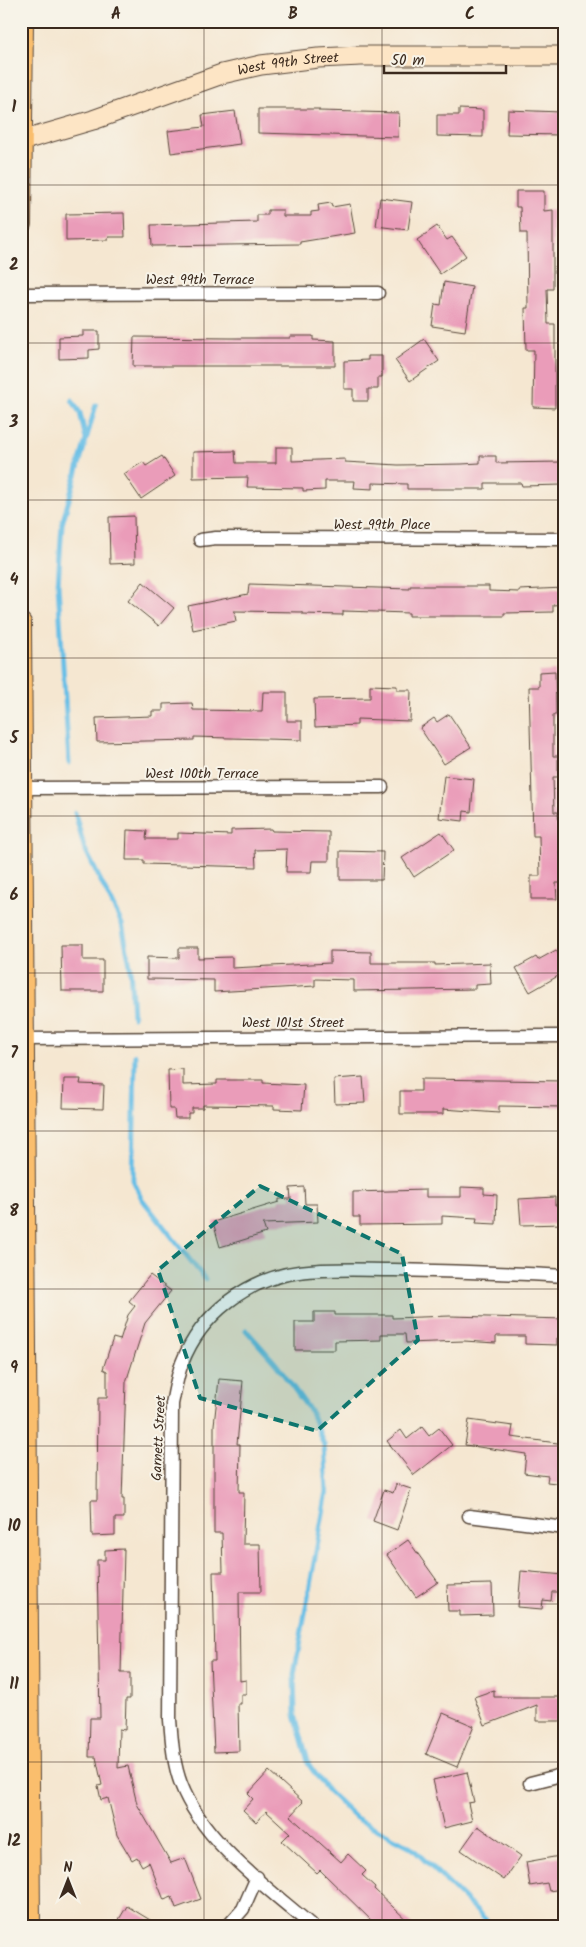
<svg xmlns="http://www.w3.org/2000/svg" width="586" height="1947" font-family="Kalam,sans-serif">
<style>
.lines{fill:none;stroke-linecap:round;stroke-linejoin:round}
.stream{stroke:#69bfe6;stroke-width:5}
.building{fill:#ea9cb9}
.street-casing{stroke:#574639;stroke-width:15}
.secondary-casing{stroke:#574639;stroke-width:21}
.primary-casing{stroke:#574639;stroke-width:22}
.street{stroke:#fff;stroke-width:12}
.secondary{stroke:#fde5c5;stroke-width:19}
.primary{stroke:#fabe6d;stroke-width:20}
.marked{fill:#0f766e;fill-opacity:0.2;stroke:#0f766e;stroke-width:4;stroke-dasharray:10 6;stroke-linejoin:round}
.grid{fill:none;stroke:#3b2a1e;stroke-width:1;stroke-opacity:0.55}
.labels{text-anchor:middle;stroke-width:4;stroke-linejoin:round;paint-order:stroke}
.street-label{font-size:14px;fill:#3b2a1e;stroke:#f7f3e8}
.neatline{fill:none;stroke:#3b2a1e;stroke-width:2}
.grid-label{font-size:16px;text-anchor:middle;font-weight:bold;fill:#3b2a1e}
</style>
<rect width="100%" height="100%" fill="#f7f3e8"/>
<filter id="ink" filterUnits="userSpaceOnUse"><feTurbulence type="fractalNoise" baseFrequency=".02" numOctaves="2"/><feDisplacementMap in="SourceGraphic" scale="10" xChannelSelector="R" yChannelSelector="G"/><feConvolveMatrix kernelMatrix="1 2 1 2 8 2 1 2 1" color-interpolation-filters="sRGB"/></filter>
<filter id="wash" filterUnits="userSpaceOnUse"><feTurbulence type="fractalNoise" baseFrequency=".0096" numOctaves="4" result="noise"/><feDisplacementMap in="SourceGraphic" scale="20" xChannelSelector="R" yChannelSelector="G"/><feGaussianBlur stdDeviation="1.12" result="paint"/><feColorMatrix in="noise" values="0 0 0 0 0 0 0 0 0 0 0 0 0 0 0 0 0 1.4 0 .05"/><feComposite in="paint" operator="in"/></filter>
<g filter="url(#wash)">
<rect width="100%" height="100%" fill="#f5e7d1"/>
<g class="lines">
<path class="stream" d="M72,400l8,13 6,26
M69,763l-11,-178 4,-61 34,-119
M75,813l9,34 38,77 8,41 3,52
M135,1055l-2,125 9,19 63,80
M246,1330l30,34 35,48 13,33 3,46 -33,183 1,41 14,50 19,26 28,27 55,29 81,79"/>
</g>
<g id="blocks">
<path class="building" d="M258,109h61v2l80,2 -1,24 -140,-4z
M459,109l24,1v27l-46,-1v-21h22z
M508,110l53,2 -1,23 -53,-1z
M235,111l5,33 -69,9 -3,-22 36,-4 -2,-12z
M516,191h28v20l9,-1v79h-6l1,35h7v84l-22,-1 1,-57h-8l-1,-42h3l-1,-75h-6l-1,-26h-4z
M380,198l32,4 -4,28 -32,-4z
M331,203l1,4 18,-3 5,29 -55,9v2l-148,2 -1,-21 106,-3v-7h11v-5h15v6h28v-4l8,-1 -1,-6z
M124,213l1,24h-17v3l-42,1v-27z
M437,226l10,14 5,-3 14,19 -26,18 -23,-34z
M444,282l28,5 -7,44 -33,-5 3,-22 6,1z
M83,331h16v18l-10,1v8l-30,1v-22l24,-1z
M290,336h23v4l22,1v25h-202l1,-29 95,1h61z
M424,339l15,22 -29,20 -15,-21z
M368,356h14v21h-4v12h-10v12h-15v-12h-9v-28l24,-1z
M276,447h16v14l53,-2v3l53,3 64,-1 18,-1v-7h16v7l66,-1v23l-40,1 -1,-3h-36v6h-78v-5l-34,-1v6l-19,-1 1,-7h-30v9l-22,1v-3l-56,-1 1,-10 -55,1v-26l42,-1 1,12h40z
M162,456l13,20 -34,23 -17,-25 19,-12 3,4z
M134,516l1,47 -25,1 -1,-47z
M143,582l31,26 -15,18 -31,-25z
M249,584l161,5v-3h79v5l30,1v-2l45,-2v16l-11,1v7l-49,1v3h-95v-3l-66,-2v4l-41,-1v-2l-68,-1 2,10 -43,9 -5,-24 60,-12z
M555,671l1,44h-3v41h5v21h-5l1,35h4l4,71h-6l1,16h-26v-23h9l-1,-40h-6l-4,-149h10v-15z
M370,685l27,1v4h14l-1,31 -53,-2v6l-42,2 -1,-28 56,-1z
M263,692h24v29h15v19l-108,-3v3l-97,2 -1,-24 56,-2v-5h11v-7l29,-1 1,7 69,1z
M449,714l22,33 -27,17 -24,-36 14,-10 3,4z
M444,776l30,3 -3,33 -7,-1 -1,10 -24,-3z
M271,829l1,2 57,1v29h-17l-1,11h-25l1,-23 -32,1 1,17 -112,-3v-4h-18l1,-30 20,1 -1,8h32v-6l53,2v-5z
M441,832l13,18 -40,27 -12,-19z
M340,851l43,1 -1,28h-42z
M61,945h22v15h20v31h-41z
M179,948h19v10l34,-1v11l98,-5v-12l41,1v11h64v2l55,-2 1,21 -16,1v4l-121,2v-11l-39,-1v7l-101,6v-12l-67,-1v-22l32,1z
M556,950l9,15v7l-35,20 -14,-24 20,-11 2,3z
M183,1069v16l34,-1v-4h46v3l41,2 -2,25 -28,-1v-3l-71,-1v3h-11v5h-4v5h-13l-1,-9h-5l-1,-39z
M363,1077l2,26 -30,1 -1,-25z
M64,1079h17l-1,5 24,1 -1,24 -40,-1z
M421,1079l144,2v26l-66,-1v7l-56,-4v5h-43v-23h21z
M304,1187l1,17h12l1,18 -55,2 3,9 -46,14 -7,-25 66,-20v-3h12l-1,-11z
M461,1187l23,1v6l13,1 -1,29 -20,-1 1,-5 -35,-2v8l-82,1v-8h-7v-25l73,-2v7h35z
M555,1197v8h10v19l-44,1 -2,-26z
M150,1275l21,16 -26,32 -19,59 -4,117h2v19h-9v17l-23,1 -1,-36h6l1,-102h9v-27l-4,-2 10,-31 7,2 8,-25 7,-9 -6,-5z
M314,1312h21v3h57v3l58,-2 115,3v19h-8v7l-32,-1v-8h-29v7l-32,-2 -58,2 -1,-9h-24v6l-46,1v9h-40v-28h19z
M219,1379l24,2 -6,63h3l-1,48h5l-1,52h17l1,48h-22l1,89 6,-1v14h-5v10h-3l1,47 -25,1 -4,-91h5l-2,-89h10l-1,-39h-8v-108z
M469,1420l44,6 -2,11 54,7v40l-18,-2 1,-6 -24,-3 2,-19 -61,-9z
M422,1427l7,9 10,-8 13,17 -38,30 -27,-34 14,-11 6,9z
M396,1484l15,5 -14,41 -24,-9 11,-31 9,3z
M408,1540l30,42 -22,15 -29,-42z
M124,1549l-3,124h9v26h-4l-1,31 -6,-1 -1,39 10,-2 9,38 34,59 14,-5 16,41 -25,9 -4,-11 -8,3 -15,-38 -7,4 -5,-9 -5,3 -15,-25 -9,-37 -7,2 -3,-14 4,-1 -6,-28h-7l1,-39h10l-3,-158h8v-10z
M521,1571l43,4 -1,17h-11l-1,9 -8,-1 -1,9 -24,-2z
M492,1584l1,31 -33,1v-5h-12l-1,-26z
M494,1690v7h71v24h-28v-16l-52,20 -11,-28z
M443,1713l31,13 -17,41 -31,-13z
M269,1771l34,31 -13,14 51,46 7,-8 18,17 -4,4 13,12 -1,2 39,37h-36l-57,-56 -3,3 -35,-32 8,-8 -24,-22 -10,11 -13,-12 10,-11 -5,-5z
M467,1772l7,30 -6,1 4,18 -28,7 -11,-48z
M478,1826l43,30 -17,24 -43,-30z
M565,1855v24h-5l2,10 -13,2 -2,-8 -17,3 -4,-24z
M127,1906l33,20h-45z"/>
</g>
</g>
<g filter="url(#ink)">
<use href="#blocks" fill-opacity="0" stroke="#574639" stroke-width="1"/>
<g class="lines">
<g class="street-casing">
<path id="street" d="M21,294l357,-1
M200,540l16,-2 349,1
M23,788l359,-1
M21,1039l544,-3
M469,1516l96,12
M530,1783l35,-9
M228,1926l15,-17 14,-32
M312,1926c-46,-40 -109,-84 -131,-142 -8,-21 -9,-42 -11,-64l2,-316c3,-14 5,-28 10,-41 19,-49 65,-84 117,-91 31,-4 64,-2 95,-2 57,1 114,3 171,6"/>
</g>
<g class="secondary-casing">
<g id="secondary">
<path id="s1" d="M21,141l72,-21 129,-46 39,-9 57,-7 43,-2h204"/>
</g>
</g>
<g class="primary-casing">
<path id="primary" d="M21,224l2,-203
M21,623l9,1303"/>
</g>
<use href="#street" class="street"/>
<use href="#secondary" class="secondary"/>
<use href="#primary" class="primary"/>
</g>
</g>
<path class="marked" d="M260,1186l142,68 16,86 -101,91 -117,-33 -42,-128z"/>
<path class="grid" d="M204,21v1905M382,21v1905M21,185h544M21,343h544M21,500h544M21,658h544M21,816h544M21,973h544M21,1131h544M21,1289h544M21,1446h544M21,1604h544M21,1762h544"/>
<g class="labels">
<g class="street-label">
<text dy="5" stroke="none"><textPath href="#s1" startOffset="279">West 99th Street</textPath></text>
<text x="200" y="284">West 99th Terrace</text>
<text x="382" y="529">West 99th Place</text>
<text x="202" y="778">West 100th Terrace</text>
<text x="293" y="1027">West 101st Street</text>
<text transform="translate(158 1438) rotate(-87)" y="5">Garnett Street</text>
</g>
</g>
<rect width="586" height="1947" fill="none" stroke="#f7f3e8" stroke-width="55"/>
<g transform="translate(68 1880)" stroke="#f7f3e8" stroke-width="4" paint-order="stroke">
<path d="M0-4L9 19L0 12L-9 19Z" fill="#3b2a1e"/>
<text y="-8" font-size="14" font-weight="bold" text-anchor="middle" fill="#3b2a1e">N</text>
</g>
<path d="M384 65v8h122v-8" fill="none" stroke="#3b2a1e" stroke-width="2.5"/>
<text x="391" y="65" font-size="15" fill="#3b2a1e" stroke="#f7f3e8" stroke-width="4" paint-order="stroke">50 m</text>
<rect x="28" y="28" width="530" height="1892" class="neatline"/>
<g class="grid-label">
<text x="116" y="19">A</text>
<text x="293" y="19">B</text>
<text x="470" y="19">C</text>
<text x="14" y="112">1</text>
<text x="14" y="270">2</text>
<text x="14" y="427">3</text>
<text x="14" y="585">4</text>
<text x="14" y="743">5</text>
<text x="14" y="900">6</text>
<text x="14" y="1058">7</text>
<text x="14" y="1216">8</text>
<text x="14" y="1373">9</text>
<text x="14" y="1531">10</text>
<text x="14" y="1689">11</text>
<text x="14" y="1846">12</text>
</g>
</svg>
